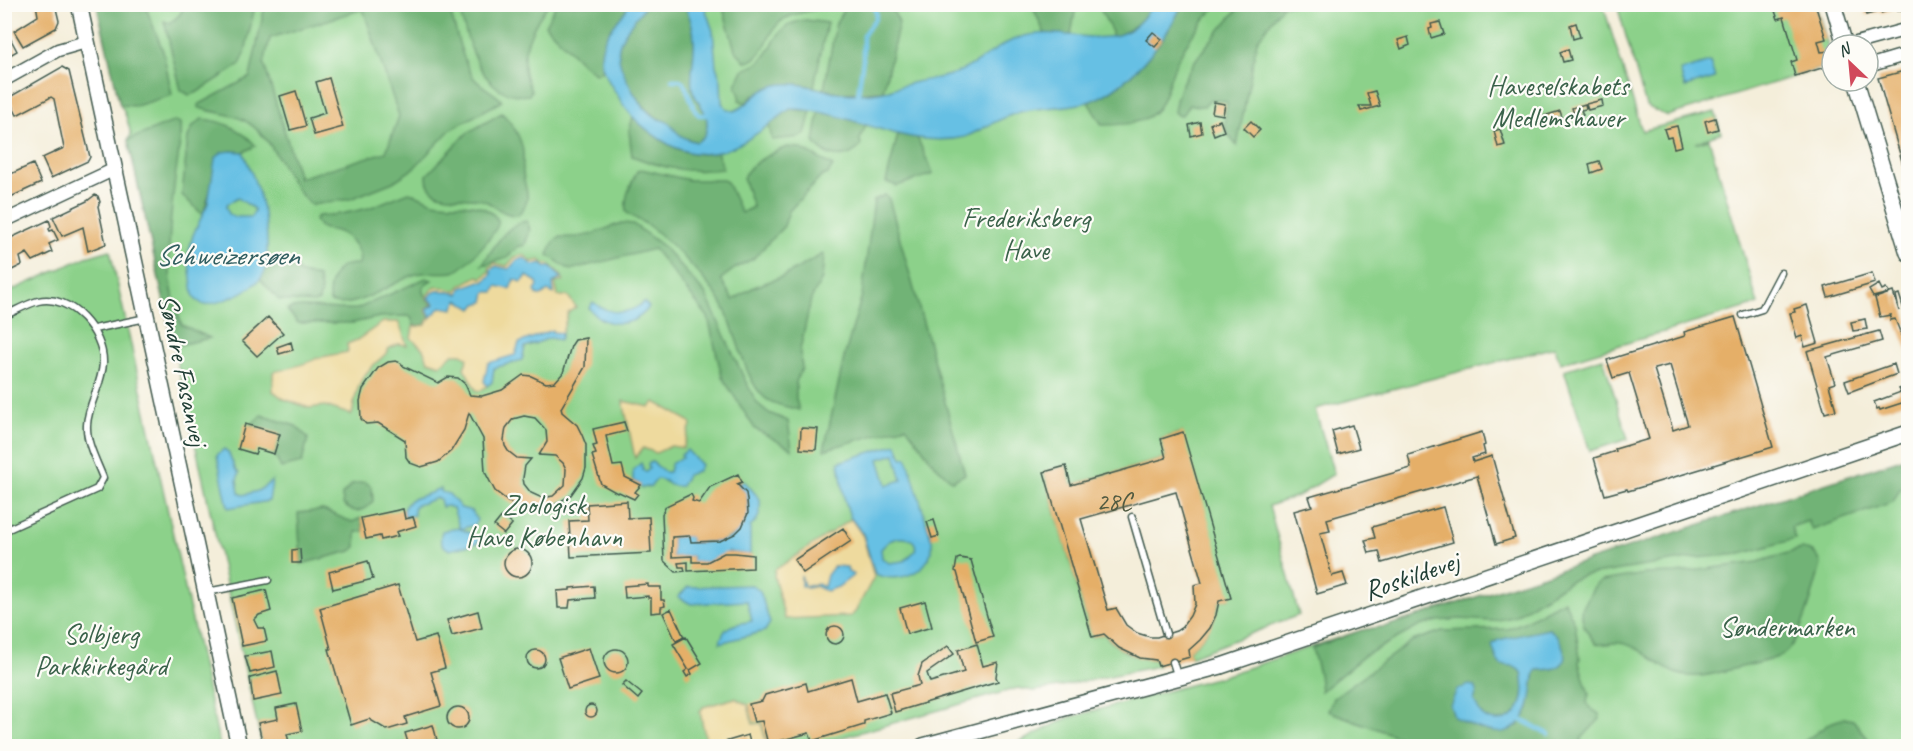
<svg xmlns="http://www.w3.org/2000/svg" width="1913" height="751" font-family="Caveat,sans-serif">
<style>
.green{fill:#8cd18a;stroke:#56875f;stroke-width:1.5}
.forest{fill:#71b376;stroke:#487855;stroke-width:1.5;fill-rule:evenodd}
.sand{fill:#eeda9e;stroke:#868c69;stroke-width:1.5}
.water{fill:#66c0e4;stroke:#427e8c;stroke-width:1.5;fill-rule:evenodd}
.lines{fill:none;stroke-linecap:round;stroke-linejoin:round}
.stream{stroke:#66c0e4;stroke-width:4.5}
.building{fill:#e5af67;fill-rule:evenodd}
.service-casing{stroke:#3f584d;stroke-width:9}
.minor-casing{stroke:#3f584d;stroke-width:15}
.tertiary-casing{stroke:#3f584d;stroke-width:18}
.service{stroke:#fff;stroke-width:6}
.minor{stroke:#fff;stroke-width:12}
.tertiary{stroke:#fff;stroke-width:15}
.labels{text-anchor:middle;stroke-width:4.5;stroke-linejoin:round;paint-order:stroke}
.number-label{font-size:26px;fill:#505a41}
.park-label{font-size:28px;fill:#3a624a;stroke:#fdfcf7}
.street-label{font-size:28px;fill:#1f3d34;stroke:#fdfcf7}
.water-label{font-size:30px;font-style:italic;fill:#315e60;stroke:#fdfcf7}
</style>
<rect width="100%" height="100%" fill="#fdfcf7"/>
<filter id="ink" filterUnits="userSpaceOnUse"><feTurbulence type="fractalNoise" baseFrequency=".0167" numOctaves="2"/><feDisplacementMap in="SourceGraphic" scale="12" xChannelSelector="R" yChannelSelector="G"/><feConvolveMatrix kernelMatrix="1 2 1 2 8 2 1 2 1" color-interpolation-filters="sRGB"/></filter>
<filter id="wash" filterUnits="userSpaceOnUse"><feTurbulence type="fractalNoise" baseFrequency=".008" numOctaves="4" result="noise"/><feDisplacementMap in="SourceGraphic" scale="24" xChannelSelector="R" yChannelSelector="G"/><feGaussianBlur stdDeviation="1.35" result="paint"/><feColorMatrix in="noise" values="0 0 0 0 0 0 0 0 0 0 0 0 0 0 0 0 0 1.4 0 .05"/><feComposite in="paint" operator="in"/></filter>
<g filter="url(#wash)">
<rect width="100%" height="100%" fill="#f4eeda"/>
<path class="green" d="M97,5h1506l39,126 73,-19 6,21 -26,10 14,-4 49,165 -198,59 -5,-16 -240,62 19,65 -34,21 -31,11 30,109 -109,42 -1,-7c16,-12 27,-28 30,-49l11,-3 -48,-166 -21,7 5,19 -95,27 -5,-19 -22,6 48,165 12,-3c13,16 31,25 52,26l2,6 -110,23 -15,2 -15,-3 -207,58h-549l-134,-606 3,-5c-3,-11 -4,-22 -11,-30z
M1617,5h199l16,54v6l-165,51 -21,-10z
M110,250l110,496h-215l-1,-452 82,-37z
M1603,358l25,81 -38,12 -26,-81z
M1908,457v289h-896l55,-28 156,-42 139,-46 25,-4z"/>
<path class="forest" d="M269,4l179,1c8,22 12,51 25,72 8,11 21,14 29,24l-51,28 -38,40 -20,13 -43,17 -38,6c-29,-23 -33,-63 -65,-83 -15,-10 -34,-8 -49,-15v-2l52,-28 14,-67zM363,9l36,107 -13,36 -87,26 -35,-114 6,-26z
M97,5h48l18,46 9,44 -36,11 -16,-1z
M183,5h54l17,5 -9,43 -5,12 -44,28 -7,2 -8,-5 -17,-69 5,2c7,-4 15,-10 14,-18z
M458,5h90c-11,14 -27,43 -24,63 0,7 5,16 7,23l-2,4c-49,6 -61,-55 -71,-90z
M556,5h73c-6,13 -19,20 -24,35 -5,12 -1,21 -4,32l-6,1 -11,-8 -39,-40z
M646,5h38c6,11 10,23 10,36 1,16 -4,32 -2,47 3,15 17,22 15,39 -1,8 -4,11 -10,15l-16,-5 -16,-16c-21,-5 -51,-52 -46,-74 3,-15 18,-30 27,-42z
M722,5v-1l106,1c-14,8 -36,6 -49,18 -12,11 -14,36 -33,39l-11,-12z
M846,5h44c2,7 7,11 9,18l-16,68 -41,2 -18,-4 12,-66z
M1032,5h42l1,7 -4,23 -26,-1z
M1098,5h54c-9,17 -22,26 -41,33l1,-6z
M1182,5h35c-15,16 -30,36 -40,56 -7,14 -11,36 -19,47 -13,17 -38,17 -56,17l-14,-23c7,-3 15,-6 21,-10 29,-17 59,-57 73,-87z
M1241,5h42l-26,36 -20,105c-16,-18 -12,-21 -10,-44l-15,-3 -8,7 -15,-1 -7,10h-5l-3,-3c4,-42 42,-76 67,-107z
M806,20l21,3 -13,64 -16,-3 -45,12 -7,7 -7,-3 1,-4 -4,-11 7,-15c31,-10 24,-29 44,-44 5,-4 13,-5 19,-6z
M790,109l21,2 -6,23 -4,3 -29,3 -3,-15z
M819,112h8l39,13 -6,14 1,7c-15,16 -35,13 -47,-4z
M502,113c10,10 20,25 21,40 1,7 -1,13 0,19 1,19 12,25 -5,43 -15,1 -21,-9 -33,-14 -17,-8 -60,4 -58,-26l40,-42z
M633,117c21,21 52,44 84,35l6,17c-35,4 -58,0 -91,-13l-3,-25z
M202,119c22,2 40,11 54,27l-13,6 -12,-1 -19,33 -9,31 -21,-20 6,-58 5,-11z
M175,121l5,2c2,18 -3,38 -5,56 -6,49 -12,100 7,146l28,13 -36,8 -46,-206z
M898,134l19,3 16,37 -36,12 -11,-4z
M787,147l13,1 33,18 -5,8 -6,2 -33,35 -5,15 -31,33 -16,8 -16,12 12,21 21,-13 30,-11 39,-22 1,1 -2,24 -11,20 -11,51 2,18 -6,14v17l3,11c-9,-3 -27,-5 -34,-12 -26,-23 -27,-80 -54,-110 -18,-22 -39,-45 -62,-62 -7,-5 -16,-8 -23,-14 -2,-16 5,-27 11,-41l4,-2 48,11h34l4,2 14,31 12,-6 -10,-29c6,-15 29,-25 44,-31z
M409,192c9,2 16,8 25,10 22,5 49,-4 64,18 5,7 -33,47 -42,51 -9,4 -26,-1 -40,3 -24,8 -60,37 -86,28 -3,-11 2,-32 14,-36 4,-2 10,-2 15,-2 3,-13 -8,-27 -20,-32 -10,-4 -20,0 -24,-13l3,-3 23,-2 28,-6z
M885,195l4,4 76,275 -13,7 -18,-17 -28,-38 -82,24 20,-92 18,-63 12,-95z
M527,221l3,9 -5,15 -8,2 -10,11 -25,7c11,-16 24,-42 45,-44z
M622,223l11,1 31,23 42,48 38,83 13,25 12,10 19,8 4,28 -37,-20 -33,-52 -14,-60 -54,-68 -84,21 -22,-15 5,-12 7,-6c28,2 37,-6 62,-14z
M282,261l7,1 12,11 17,4 3,12 -2,12 -5,2 -35,-3 -19,-21 6,-12z
M426,278l6,2c-15,7 -10,15 1,24l-3,14 -5,7 -11,1 -3,-9 -4,-1 -27,1 -27,6h-55l-11,-13c12,-7 52,1 70,-1z
M261,415l35,11 12,12 -6,25 -21,5 -7,-14 -24,-28z
M1908,457v27l-8,5 -7,13 -81,28 -4,-9 -17,6 4,12 -54,15 -45,4 -114,18 -15,7 -54,34 -21,4 -32,-2 -22,2 -18,5 -56,30 -43,35 -2,-17 -7,-26 50,-18 25,-4z
M365,482l7,5 1,14c-9,11 -20,14 -30,3l-1,-9 10,-11z
M323,510l29,12 9,-4 3,13 -8,1v15l-5,4 -50,13 -3,-51z
M1801,549c11,2 16,3 20,15 -6,20 -20,81 -39,91 -14,7 -34,10 -49,14 -19,5 -39,11 -58,4 -17,-6 -36,-29 -56,-30 -8,-1 -15,3 -23,1l-12,-17 -3,-16 14,-26 6,-4 44,-7 31,-1 82,-11z
M1564,600l11,24 5,34 -1,5 10,31 -2,8 2,5 10,7 1,5 -19,20 2,7h-159l-96,-35 5,-13 79,-57 30,-10 65,-2 17,-7zM1549,629l13,35 -9,5 -16,1 -2,2 -6,36 -11,18 -64,-9 22,-22 -3,5c3,4 4,9 7,13 10,12 30,10 38,-3 8,-11 6,-26 4,-38l-9,-6 -19,-24z
M1844,718l9,2 21,26h-76l32,-23z"/>
<path class="sand" d="M524,255l8,7 8,-2 4,4h5l12,11 3,6 -9,2 3,13h10l8,11 -8,6 -8,27 -10,-2 -25,9 -3,13 -28,8 -2,14 -12,9 -4,-1 -12,-22 4,-10 -6,-4h-9l-13,11 -12,-4 -5,-12 -12,-11 2,-11 12,-2 5,-7 -5,-9 8,-5 -7,-6c8,-16 15,-11 30,-7l5,-6 17,-9 4,2 7,-6 1,-5 5,-4 12,3 8,-9z
M383,322h15c5,7 5,15 9,23l-9,-1 -10,5v3c-27,24 -30,27 -36,63l-27,-9 -16,2 -25,-9 -11,-8v-19c10,-2 37,-9 44,-14l31,-6 -1,-8 10,-4z
M623,401l27,6 5,-5 34,19 2,4 -8,23 -12,-2 -15,7 -13,-5 -8,10z
M851,519l12,17 11,41 -19,35 -4,4 -66,3 -11,-43 1,-6z
M735,698l13,7 5,19 8,-1 6,21 -10,2h-50l-7,-34 3,-5z"/>
<path class="water" d="M629,5h17c-9,12 -24,27 -27,42 -4,19 21,62 37,71 4,2 9,2 13,5 8,10 13,16 28,19 6,-4 9,-7 10,-15 2,-17 -12,-24 -15,-39 -2,-15 3,-31 2,-47 0,-13 -4,-25 -10,-36h20l9,26 3,35 5,15 1,22 5,6 7,2c17,-6 21,-21 42,-26 23,-5 45,6 68,8 14,2 31,0 45,-3 9,-3 18,-6 27,-8 13,-3 27,-4 40,-9 24,-9 42,-30 68,-37 49,-12 96,26 128,-31h30c-17,37 -57,87 -98,98 -20,5 -40,4 -60,8 -20,4 -40,18 -59,26 -60,14 -116,-28 -175,-28 -41,31 -79,65 -130,30 -15,-10 -30,-22 -39,-38 -7,-12 -22,-31 -20,-46 2,-25 18,-31 28,-50z
M1710,62l5,16 -30,9 -5,-16z
M231,151l12,1c15,34 26,66 24,103 -1,6 0,13 -3,18 -8,17 -43,30 -60,32l-9,-6 -2,-5 -5,-39 5,-20 15,-32 7,-44 7,-7zM238,198l16,11v3l-3,5h-16l-6,-3 -3,-7 2,-4z
M524,258l9,7 8,-2 4,4h5l12,11 -9,5 1,11 -6,-3 -7,5h-3l-3,-5 3,-5 -1,-4 -10,-6 -5,6 -8,-3 -4,10 -13,-3 -3,6h-8l-2,10 -7,2 -4,5 -15,-9 -5,9 -12,-2 -10,10 -4,-8 8,-5 -7,-6c8,-12 18,-7 31,-4l2,-6 19,-7 4,1 7,-7v-5l5,-4 13,3 8,-9z
M593,302c16,13 35,14 51,0l5,5c-15,21 -44,22 -60,1z
M552,330v2l10,1 -2,7 -10,-2 -25,9 -3,13 -28,8 -2,14 -5,4 -3,-5 4,-18 27,-8 4,-12z
M897,444l5,14 5,-1 25,84c2,30 -32,44 -57,33l-12,-40 -13,-17 -6,-20 -5,-35zM895,454l7,26 -15,5 -8,-26zM897,538c10,-1 21,1 18,13l-11,10 -15,2 -7,-5 -1,-9 8,-8z
M224,449c9,4 7,19 15,24l-2,7 2,13 4,2 15,-4 14,-10 -3,20 -41,7 -11,-53z
M687,450l14,15 -3,6 -11,4 -6,11c-14,2 -13,-7 -24,-7l-6,7 -9,2 -3,-1 1,-2 -7,-5v-10l8,-7 2,5 -1,2 4,2 3,-3 -1,-5 4,-2 13,10h4l2,-8 9,-6h2l-1,-3z
M742,482h3l15,17c0,12 1,20 -10,28v28l-21,-3 -22,10h-15v-6l-20,1v-20l18,-1 1,6c11,0 24,1 34,-2 16,-6 28,-28 21,-45 -2,-4 -5,-8 -9,-11z
M441,489v3l8,2 12,14 11,3 5,9 -3,5 -14,4 -7,-21 -6,-2 -5,1 -2,-8 -3,-1 -23,8v9l-9,2 -2,-8 7,-9 23,-8 2,-2z
M459,528l20,9 -1,6 -28,7c-10,-5 -11,-9 -8,-19z
M834,566l13,1 1,5 6,3 -16,12 -12,4 -10,-5 -9,2 -6,-2v-11l3,11 14,-2 6,3 3,-12z
M752,585l8,6 10,32 -5,8 -45,12c4,-20 15,-18 32,-22l-5,-20 -56,3 -13,-7 10,-10z
M1549,629c10,6 24,30 9,38 -6,3 -14,3 -21,3l-2,2c-3,12 -2,25 -7,37 -15,37 -47,22 -74,8l-4,-12 7,-15 12,-5 6,1 2,5 -3,9c2,4 4,9 6,13 10,12 30,10 38,-3 8,-11 6,-26 4,-38l-9,-6 -12,-1 -4,-5 -5,-15 6,-5z"/>
<g class="lines">
<path class="stream" d="M672,80h8l4,3 12,29 3,3h7
M858,94l5,-35v-24l12,-16 1,-6 -3,-9
M1521,720l28,14"/>
</g>
<g id="blocks">
<path class="building" d="M36,4h19l4,17 -3,7 -33,18 -9,-15 24,-15z
M1797,4h18l11,35 -8,2 3,11 8,-1 3,14 -37,11 -4,-14 6,-2 -13,-43 -6,2 -3,-8z
M1863,4h45v4l-10,3 -1,-3 -16,5v-2l-15,4z
M1440,22l4,12 -13,4 -2,-9 3,-1 -1,-4z
M1576,23l4,14 -7,2 -3,-14z
M1153,32l9,7 -7,8 -9,-7z
M8,34l9,17 -12,7v-22z
M1408,37l2,8 -9,4 -3,-9z
M1568,49l3,11 -8,2 -3,-10z
M62,67l7,4 21,86 -2,4 -37,17 -9,-20 22,-10 -10,-49 -3,-2 -34,18 -9,-17z
M1908,70v18l-5,1 5,20v73l-30,-104z
M329,78l14,49 -29,8 -5,-17 16,-5 -9,-31z
M296,91l10,35 -16,4 -10,-34z
M1375,91l5,15 -19,5 -2,-5h12l-4,-13z
M1602,100l1,6 -15,4 -2,-6z
M1214,102l11,2 -2,11 -11,-2z
M1585,104l1,5 -5,1 2,5 -8,2 -3,-9z
M1560,111l2,6 -16,5 -2,-6z
M1715,118l3,11 -10,3 -3,-11z
M1220,120l4,11 -10,4 -4,-11z
M1251,121l9,9 -7,7 -9,-9z
M1200,122l2,11 -11,3 -2,-11z
M1677,126l5,20 -8,2 -3,-11 -4,1 -3,-9z
M1500,129l5,16 -7,2 -4,-16z
M1599,161l3,8 -11,4 -2,-9z
M33,164l8,19 -37,17v-23z
M95,195l3,1 2,6 -2,4 8,38 -18,7 -5,-24 -21,9 -9,-19 34,-16z
M49,220l2,6 -2,3 1,2 3,-1 5,10 -9,4 3,8 -19,9 -6,-8 -7,4 2,8 -18,9v-33z
M1872,273l3,10 -47,14 -3,-10z
M1879,284l3,6 4,-2 3,5 -16,4 -4,-7z
M1893,292l6,19 -3,-16 3,-1 9,29 -5,1 1,6 4,-2v24l-13,-33 -5,1 1,-5 -11,2 -5,-19z
M1807,305l11,38 -13,4 -3,-11 -5,2 -7,-25 5,-1 -1,-3z
M268,317l15,16 -26,23 -15,-15z
M1735,317l38,130 -145,44 -1,-2 -22,6 -11,-37 22,-7 -1,-2 34,-10 -20,-66 -16,5 -6,-18 78,-24 -1,-4zM1670,365l18,60 -15,5 -19,-61z
M1865,319l2,10 -14,2 -2,-9z
M1879,331l3,10 -55,16 8,26 -6,2 7,25 -11,3 -18,-62z
M586,338l-1,29 -24,41 1,4 15,13 5,10 4,10v23l-3,10 -12,17 -18,11 -11,3 -20,-2 -10,-3 -17,-13 -10,-19 -2,-33 -14,-26 -5,17 -13,21 -13,11 -17,5 -11,-4 -4,-6 -1,-17 -27,-17 -12,1 -5,-5 -1,-18 3,-12 15,-21 10,-6 8,-1 5,2 2,3 35,17 10,-6 10,1 7,6 5,11 12,1 20,-6 21,-15 8,1 15,7 9,-1 8,-9 8,-27 4,-6zM524,416l11,2 11,12 1,12 -8,13 16,1 8,7 3,6 -1,16 -12,11 -11,2 -11,-5 -7,-9 -1,-6 2,-12 6,-7 -14,-1 -9,-7 -3,-5 -1,-6 2,-12 7,-9z
M291,342l2,8 -14,4 -2,-7z
M1894,364l3,10 -48,18 -4,-11z
M1908,378v23l-28,9 -1,-2 -2,1 -3,-7 27,-10 -2,-3 6,-2 -2,-7z
M624,422l3,9 -21,5 7,30 9,-1 3,12 16,8 -6,7 3,2 -4,5 -15,-7 -2,1 -16,-9 -9,-29 4,-1 -3,-8 4,-1 -4,-16z
M245,424l35,10 -6,20 -17,-5 -2,5 -17,-5z
M1352,425l7,23 -21,6 -6,-23z
M801,428l17,1 -2,21 -16,-1z
M1183,432l48,166 -12,3 -3,14 -6,13 -10,12 -11,10 1,7 -32,9 -2,-6 -16,-2 -21,-10 -15,-14 -12,3 -48,-165 22,-6 5,19 95,-27 -5,-19zM1176,492l26,91 -8,2 1,19 -5,12 -8,11 -6,4 -19,6h-7l-13,-4 -11,-8 -10,-17 -8,2 -27,-91z
M1482,432l3,13 -2,1 2,8 -13,4 1,4 19,-6 23,82 -19,6 -19,-68 -150,43 3,12 -10,2 12,43 11,-3 4,12 -30,9 -23,-83 18,-5 -3,-9 102,-29 -3,-13z
M738,474l4,8 -5,2 9,9 1,7 1,13 -6,14 -7,7 -15,7 -29,1 -1,-6 -18,1v20l20,-1v6h15l17,-9h11l18,2v13l-65,3v-9l-10,1 1,4h5l1,4 -9,1 -12,-11 -2,-47 4,-8 25,-12 2,4 -1,3 7,2 11,-16z
M627,501l1,17 21,-1 2,36 -80,4 -2,-36 19,-1 -1,-16z
M1443,507l10,35 -71,21 -3,-12 -10,2 -4,-13 10,-2 -3,-11z
M403,509l2,10 8,-2 3,9 -20,6 2,4 -17,4 -1,-4 -14,3 -5,-21z
M502,516l10,8 -8,10 -10,-8z
M934,520l5,16 -7,2 -5,-16z
M843,528l8,13 -48,32 -9,-13z
M300,549l1,14h-9v-13z
M504 563a14 14 0 1 1 28 0a14 14 0 1 1-28 0Z
M960,558l11,2 22,77 -17,5 -19,-70 -2,-1 2,-12z
M368,561l5,18 -40,10 -4,-17z
M648,584v3h13v13h3l1,6 -4,1v5l-10,1v-15h-3v-2l-23,2 -1,-12z
M398,585l17,57 21,-6 9,32 -14,4 10,34 -36,11 2,7 -20,6 -18,-11 -18,6 -22,-76h2l-11,-41z
M594,586l1,12 -25,2 -1,8h-11l-1,-17 13,-1v-2z
M266,590l5,21 -12,4 -5,5 4,8h6l3,13 -25,5 -10,-48z
M925,601l7,26 -25,7 -7,-26z
M671,609l13,28 -8,4 -13,-28z
M478,611l4,17 -30,8 -5,-16z
M826 635a9 9 0 1 1 18 0a9 9 0 1 1-18 0Z
M686,637l16,26 -12,7 2,4 -5,3 -3,-5 4,-3 -15,-25z
M977,644l6,22 15,-4 -2,15 2,4 -103,31 -5,-19 30,-8 -2,-9 4,-12 26,-18 6,8 -27,19 3,9 34,-10 -6,-22z
M589,648l10,31 -31,10 -10,-31z
M604 661a12 12 0 1 1 24 0a12 12 0 1 1-24 0Z
M527 659a9 9 0 1 1 18 0a9 9 0 1 1-18 0Z
M272,651l3,16 -25,6 -5,-17z
M277,671l5,24 -29,6 -3,-23z
M851,678l6,23 28,-8 6,20 -27,8v4l-52,16 -3,-8 -41,11 -6,-23 -8,1 -5,-18 13,-3 3,-6 41,-12 2,8z
M626,681l16,13 -4,5 -16,-14z
M296,704l6,27 -15,3 3,12h-27l-5,-23 20,-4 -2,-11z
M585 711a6 6 0 1 1 12 0a6 6 0 1 1-12 0Z
M447 718a11 11 0 1 1 22 0a11 11 0 1 1-22 0Z
M433,725l4,15 -28,6 -4,-13z
M748,735l3,11h-29l-1,-3z"/>
</g>
</g>
<g filter="url(#ink)">
<use href="#blocks" fill-opacity="0" stroke="#3f584d" stroke-width="1.5"/>
<g class="lines">
<g class="service-casing">
<path id="service" d="M1743,315l19,-6 19,-36
M4,316c11,-5 23,-12 34,-15 33,-8 66,32 65,62 -1,22 -15,41 -16,62 -1,18 10,37 16,53l-6,11 -93,42
M94,329l52,-11
M1132,517l34,117
M207,592l61,-12
M1173,662l5,16"/>
</g>
<g class="minor-casing">
<path id="minor" d="M1849,45l59,-16
M1868,66l40,-12
M4,80l54,-30 28,-8
M4,221l111,-52"/>
</g>
<g class="tertiary-casing">
<path id="tertiary" d="M79,4l160,742
M1833,4l12,41
M1856,81l52,172
M923,746l298,-80 687,-233"/>
</g>
<use href="#service" class="service"/>
<use href="#minor" class="minor"/>
<use href="#tertiary" class="tertiary"/>
</g>
</g>
<g class="labels">
<g class="number-label">
<text x="1114" y="510">28C</text>
</g>
<g class="park-label">
<text x="1558" y="95">Haveselskabets<tspan x="1558" dy="32">Medlemshaver</tspan></text>
<text x="1026" y="227">Frederiksberg<tspan x="1026" dy="32">Have</tspan></text>
<text x="544" y="514">Zoologisk<tspan x="544" dy="32">Have København</tspan></text>
<text x="1787" y="636">Søndermarken</text>
<text x="101" y="643">Solbjerg<tspan x="101" dy="32">Parkkirkegård</tspan></text>
</g>
<g class="street-label">
<text transform="translate(184 370) rotate(78)" y="10">Søndre Fasanvej</text>
<text transform="translate(1411 575) rotate(-19)" y="10">Roskildevej</text>
</g>
<g class="water-label">
<text x="227" y="265">Schweizersøen</text>
</g>
</g>
<rect width="1913" height="751" fill="none" stroke="#fdfcf7" stroke-width="24"/>
<g transform="translate(1850 63) rotate(334)"><circle r="28" fill="#fdfcf7" stroke="#a4b0a9" stroke-width="1.5"/>
<path d="M0-4.5L10 22L0 15L-10 22Z" fill="#d1495b"/>
<text y="-9" font-size="16" font-weight="bold" text-anchor="middle" fill="#1f3d34">N</text>
</g>
</svg>
